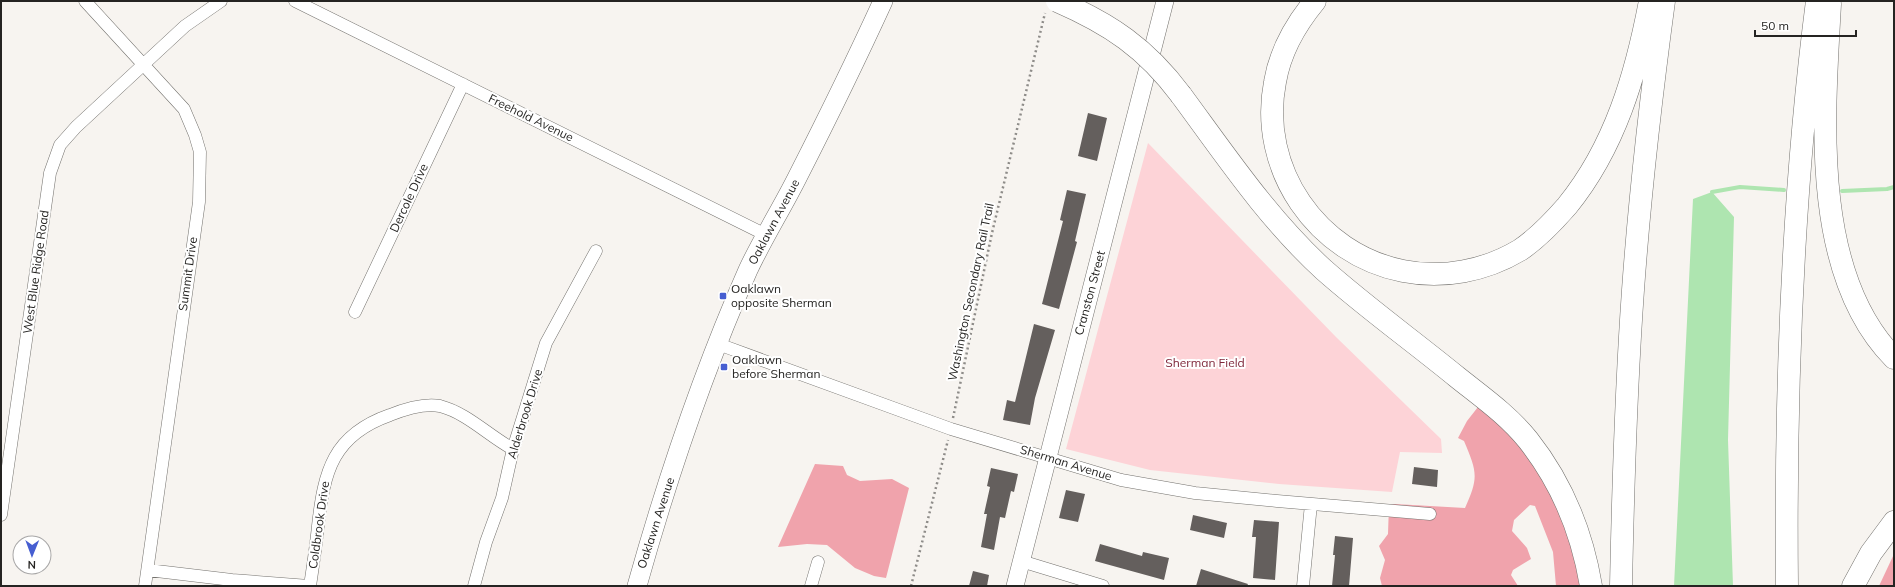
<svg xmlns="http://www.w3.org/2000/svg" width="1895" height="587" font-family="Mulish,sans-serif">
<style>
.green{fill:#fdd3d7}
.forest{fill:#f0a3ac}
.water{fill:#aee5b0}
.lines{fill:none;stroke-linecap:round;stroke-linejoin:round}
.stream{stroke:#aee5b0;stroke-width:4}
.building{fill:#645f5d}
.street-casing{stroke:#74726e;stroke-width:13}
.secondary-casing{stroke:#74726e;stroke-width:18}
.primary-casing{stroke:#74726e;stroke-width:20}
.highway-casing{stroke:#74726e;stroke-width:23}
.path{stroke:#8e8c89;stroke-width:2.5;stroke-dasharray:2 3;stroke-linecap:butt}
.street{stroke:#fff;stroke-width:12}
.secondary{stroke:#fff;stroke-width:17}
.primary{stroke:#fff;stroke-width:19}
.highway{stroke:#fff;stroke-width:22}
.highway-bridge-casing{stroke:#74726e;stroke-width:23;stroke-linecap:butt}
.highway-bridge{stroke:#fff;stroke-width:22}
.poi-dot{fill:#465ed1;stroke:#fff;stroke-width:1.5}
.labels{text-anchor:middle;stroke-width:4;stroke-linejoin:round;paint-order:stroke}
.street-label{font-size:12px;fill:#252422;stroke:#fff}
.poi-label{font-size:12px;fill:#252422;stroke:#fff;text-anchor:start}
.park-label{font-size:12px;fill:#7f273a;stroke:#fff}
</style>
<rect width="100%" height="100%" fill="#f7f4f0"/>
<path class="green" d="M1148,143l188,194 105,102 1,14 -42,-1 -8,40 -113,-8 -129,-14 -84,-21z"/>
<path class="forest" d="M1478,407l50,32 63,147h-35l-3,-34 -18,-46 -5,-1 -16,15 -2,11 15,17 4,11 -18,11 -2,5 7,11h-136l-2,-8 5,-18 -6,-14 9,-12 1,-29 6,-1 70,4c14,-31 12,-36 -1,-67l-6,-3 9,-17z
M815,464l28,2 4,9 13,6 32,-2 17,9 -23,90 -12,-2 -19,-8 -28,-23 -20,-1 -29,3z
M1894,554v32h-15z"/>
<path class="water" d="M1712,192l22,25 -6,223 5,146h-59l19,-387z"/>
<g class="lines">
<path class="stream" d="M1842,191l45,-2 7,-2
M1712,192l28,-5 44,3"/>
</g>
<path class="building" d="M1088,113l19,5 -10,43 -19,-5z
M1067,190l19,4 -11,47 2,1 -18,67 -17,-5 21,-83 -3,-1z
M1034,324l21,6 -20,68 -5,27 -27,-5 4,-20 8,2z
M1414,467l24,3 -1,17 -25,-3z
M991,468l27,6 -4,18 -3,-1 -6,27 -5,-1 -6,33 -13,-3 6,-33h-3l6,-27 -3,-1z
M1066,490l19,4 -7,28 -19,-4z
M1193,515l34,8 -3,15 -34,-8z
M1254,520l25,2 -4,58 -22,-2 3,-41h-4z
M1335,536l18,2 -4,48h-17l3,-31h-2z
M1100,544l42,12 1,-4 26,6 -5,22 -69,-19z
M1201,569l47,15 -1,2h-51z
M973,571l16,4 -2,11h-18z"/>
<g class="lines">
<g class="street-casing">
<path id="street" d="M85,1l99,108 11,26 5,17 -1,50 -54,384
M295,1l471,234
M355,312l108,-228
M718,344l233,85 170,51 74,13 82,8 153,13
M1,515l44,-307 5,-35 10,-28 16,-18 109,-101 36,-25
M1021,561l82,25
M148,570l84,10 77,6
M310,586c3,-20 6,-40 8,-60 6,-55 15,-91 72,-111 15,-6 34,-12 50,-9 27,7 49,30 73,43
M474,586l12,-44 16,-44 11,-49 33,-106 50,-92
M811,586l7,-24
M1303,586l8,-82"/>
</g>
<g class="secondary-casing">
<path id="secondary" d="M1015,586l150,-585"/>
</g>
<g class="primary-casing">
<path id="primary" d="M637,586c30,-107 66,-214 111,-316 15,-32 34,-62 50,-94 29,-57 58,-116 85,-175"/>
</g>
<g class="highway-casing">
<path id="highway" d="M1315,1c-19,23 -35,51 -40,81 -17,87 42,172 128,189 40,8 82,0 117,-21 18,-12 33,-28 47,-44 48,-59 69,-131 83,-205
M1830,4c-6,110 -20,269 64,354
M1181,95c45,61 87,124 143,175 43,38 89,71 133,107 25,20 51,38 71,63 34,43 54,92 63,146
M1621,586c2,-99 5,-198 12,-296 7,-97 18,-193 31,-289
M1787,586c-2,-195 5,-391 30,-585
M1853,586l18,-33 23,-31"/>
</g>
<path class="path" d="M953,418l39,-185 53,-220
M911,586l37,-146"/>
<use href="#street" class="street"/>
<use href="#secondary" class="secondary"/>
<use href="#primary" class="primary"/>
<use href="#highway" class="highway"/>
<g class="highway-bridge-casing">
<path id="highway-bridge" d="M1057,1c53,23 89,47 124,94"/>
</g>
<use href="#highway-bridge" class="highway-bridge"/>
</g>
<g class="poi-dot">
<rect x="719" y="292" width="8" height="8" rx="2"/>
<rect x="720" y="363" width="8" height="8" rx="2"/>
</g>
<g class="labels">
<g class="street-label">
<text transform="translate(531 118) rotate(26)" y="4">Freehold Avenue</text>
<text transform="translate(409 198) rotate(-65)" y="4">Dercole Drive</text>
<text transform="translate(774 222) rotate(-62)" y="4">Oaklawn Avenue</text>
<text transform="translate(36 272) rotate(-82)" y="4">West Blue Ridge Road</text>
<text transform="translate(188 274) rotate(-82)" y="4">Summit Drive</text>
<text transform="translate(971 292) rotate(-78)" y="4">Washington Secondary Rail Trail</text>
<text transform="translate(1090 293) rotate(-75)" y="4">Cranston Street</text>
<text transform="translate(525 414) rotate(-73)" y="4">Alderbrook Drive</text>
<text transform="translate(1066 463) rotate(17)" y="4">Sherman Avenue</text>
<text transform="translate(656 523) rotate(-72)" y="4">Oaklawn Avenue</text>
<text transform="translate(319 525) rotate(-82)" y="4">Coldbrook Drive</text>
</g>
<g class="poi-label">
<text x="731" y="293">Oaklawn<tspan x="731" dy="14">opposite Sherman</tspan></text>
<text x="732" y="364">Oaklawn<tspan x="732" dy="14">before Sherman</tspan></text>
</g>
<g class="park-label">
<text x="1205" y="367">Sherman Field</text>
</g>
</g>
<rect width="1895" height="587" fill="none" stroke="#252422" stroke-width="4"/>
<g transform="translate(32 555) rotate(181)"><circle r="19" fill="#ffffff" stroke="#a8a7a7"/>
<path d="M0-3L7 15L0 10L-7 15Z" fill="#465ed1"/>
<text y="-6" font-size="11" font-weight="bold" text-anchor="middle" fill="#252422">N</text>
</g>
<path d="M1755 30v6h101v-6" fill="none" stroke="#252422" stroke-width="2"/>
<text x="1761" y="30" font-size="12" fill="#252422" stroke="#ffffff" stroke-width="3" paint-order="stroke">50 m</text>
</svg>
